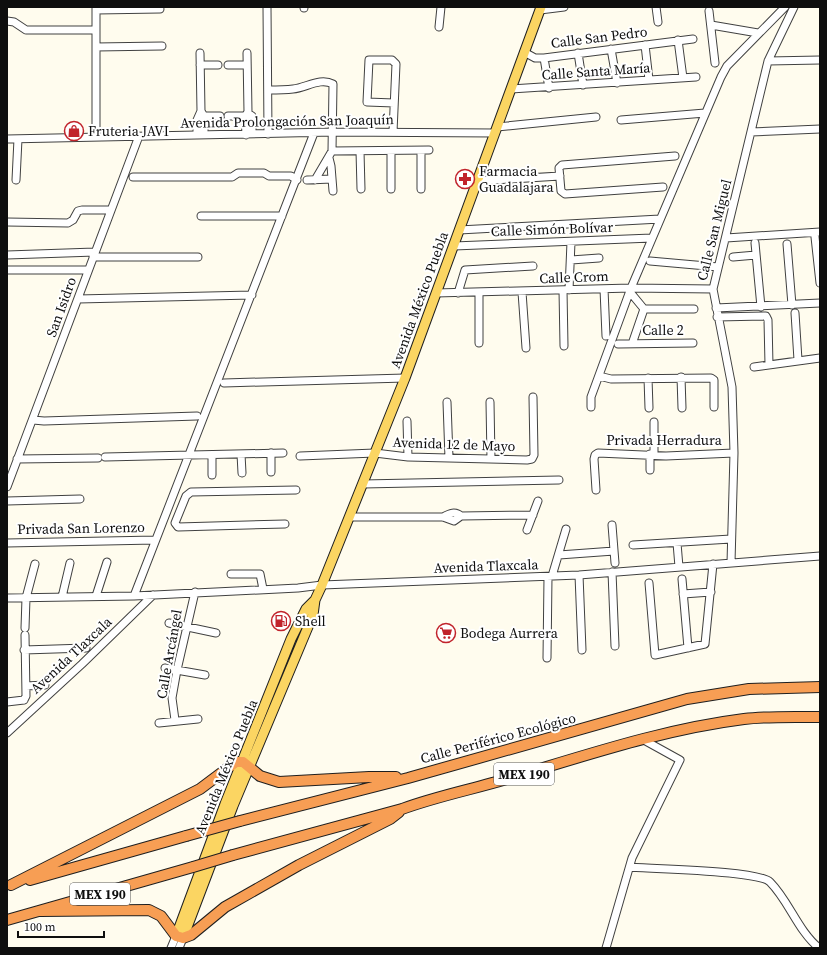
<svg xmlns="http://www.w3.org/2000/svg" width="827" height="955" font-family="'Source Serif 4',serif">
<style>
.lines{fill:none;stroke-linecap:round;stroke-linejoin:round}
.minor-casing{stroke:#414141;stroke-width:9}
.major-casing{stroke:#1f1f1f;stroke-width:11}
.highway-casing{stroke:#1f1f1f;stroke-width:12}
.minor{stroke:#fff;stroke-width:7}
.major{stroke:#fbd562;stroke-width:9}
.highway{stroke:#f79e54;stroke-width:10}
.highway-bridge-casing{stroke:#1f1f1f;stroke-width:12;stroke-linecap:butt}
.highway-bridge{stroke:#f79e54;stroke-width:10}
.labels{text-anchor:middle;stroke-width:4;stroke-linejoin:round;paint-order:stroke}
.shield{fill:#fff;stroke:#565656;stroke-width:1}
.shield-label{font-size:13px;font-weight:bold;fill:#0e0e0e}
.street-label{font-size:14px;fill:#0e0e0e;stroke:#fff}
.poi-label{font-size:14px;fill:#0e0e0e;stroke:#fff;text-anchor:start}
</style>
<rect width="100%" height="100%" fill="#fffcee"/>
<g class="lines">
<g class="minor-casing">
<path id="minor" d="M267,7l1,127
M304,7v1
M656,7l2,15
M96,10l64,-1
M540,10l24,-3
M709,11l6,52
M7,21l7,1 12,8h70
M711,25l47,8
M439,27l2,-20
M678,40l5,38
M645,45l4,35
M96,47l66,-1
M611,49l6,34
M524,52l11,6h9l149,-19
M578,53l5,32
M544,58l5,30
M768,61l52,-1
M200,65h18
M228,65h19
M511,89l185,-12
M268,90c8,0 17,0 25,-1 13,-1 27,-12 40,-5l-1,67 -17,29
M201,111l3,5v19
M249,114l3,2v18
M200,116h20
M228,116h24
M621,120l84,-7
M497,127l99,-10
M393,132l3,-68 -4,-4h-23l-2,42 27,1
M751,132l69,-3
M197,135v-15l4,-9 -1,-58
M246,135l-1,-19 3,-4 -1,-59
M96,137v-130
M7,139l326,-7 162,1
M332,151l97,-1
M360,151l1,38
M391,151v38
M329,158l2,8 2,25
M133,177h99l6,-4h26l5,3h22l6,4
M16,180l2,-41
M307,180l25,-1
M477,181l83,-5
M663,187l-98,7 -4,-3 -2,-23 3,-3 113,-9
M421,189v-38
M201,216h81
M7,222l61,1 5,-3 5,-9 4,-1h29
M459,230l201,-11
M815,237l5,46
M726,238l94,-6
M755,243l6,64
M787,244l5,61
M454,246l198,-8
M7,255l88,-3
M93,257h105
M733,257l23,-2
M571,260l28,-2
M650,261l68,6
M7,270h81
M604,289l2,47
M563,290l1,56
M569,290l2,-48
M522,292l4,56
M630,292l14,17h50
M436,293l195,-5 82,1
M458,293l7,-23 68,-4
M479,293v50
M78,299l174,-4
M716,308l104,-5
M795,313l3,47
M717,317l49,-1 2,4 1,45
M618,344l75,-1
M632,344l12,-35
M754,367l66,-9
M599,376l12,3 100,-1 3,2v27
M681,377l1,31
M648,378l1,30
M224,383l181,-5
M447,402l2,56
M490,402l1,57
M591,407v-10l40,-109 90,-211 6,-11 58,-59
M33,420l11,1 153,-5
M407,421l1,36
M654,422v33
M241,454l1,19
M650,454v16
M212,455v20
M300,456l75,-3 33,4 119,3 5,-1 2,-4 -1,-58
M105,457l178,-4
M17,459l81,-1
M271,472v-19
M363,484l196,-4
M7,487l132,-351
M596,490l-2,-31 1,-4 3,-2 68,3 68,-3
M7,501l73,-2
M350,517h93l11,4 7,-5
M443,517c7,-4 12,-6 18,-1l72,-1
M285,524l-107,3 -3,-4 11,-27 5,-4 105,-2
M612,525l3,38
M527,530l11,-29
M7,543l148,-3
M677,543l2,24
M633,545l98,-6
M559,555l55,-4
M731,563l3,-110 -2,-66 -19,-98 55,-228 26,-54
M612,572l3,74
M231,574h29l3,15
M579,575l3,75
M552,576l14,-47
M682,579l6,69
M649,583l6,72 50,-11 8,-80
M683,594l28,-2
M96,596l11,-34
M134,596l180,-463
M62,597l8,-34
M7,598l127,-2 164,-8 24,-3 257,-10 241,-19
M169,623l47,10
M25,628l1,-30 9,-34
M24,650l62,-2
M547,658l1,-81
M165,668l40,7
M26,686l19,-1
M24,700l2,-4 -1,-61
M7,702l17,-2
M175,720l-3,-22 5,-28 18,-78
M159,723l39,-4
M7,733l75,-69 71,-69
M630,867c22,2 128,3 140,15 19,19 28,49 49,66
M171,948l5,-12
M179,948l4,-10
M606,948l26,-90 48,-98 -38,-21"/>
</g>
<g class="major-casing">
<path id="major" d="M176,936l49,-132 66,-165 15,-30 9,-9 7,-15 83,-207 136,-371
M183,938l50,-132 80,-191 2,-15"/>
</g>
<g class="highway-casing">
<path id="highway" d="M240,821l168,-43 279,-79 62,-10 71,-2
M233,855l169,-46c35,-13 72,-20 108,-31 77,-23 154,-49 234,-59 25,-3 51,-2 76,-2
M30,880l156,-44
M11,885l189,-96 36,-27h7l17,14 19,6 90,-5h27
M40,911l109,-1 12,6 15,20 7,2 8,-3 34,-28 74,-42 91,-46 9,-7
M7,920l186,-53"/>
</g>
<use href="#minor" class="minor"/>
<use href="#major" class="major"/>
<use href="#highway" class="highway"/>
<g class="highway-bridge-casing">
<path id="highway-bridge" d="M186,836l54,-15
M193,867l40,-12"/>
</g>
<use href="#highway-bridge" class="highway-bridge"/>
</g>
<defs>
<g id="shop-ring" transform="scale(1)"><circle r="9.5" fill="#fff" stroke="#c1232b" stroke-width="1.5"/><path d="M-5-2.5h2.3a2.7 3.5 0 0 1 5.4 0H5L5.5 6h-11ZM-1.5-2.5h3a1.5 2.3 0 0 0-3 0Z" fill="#c1232b"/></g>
<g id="pharmacy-ring" transform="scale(1)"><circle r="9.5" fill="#fff" stroke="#c1232b" stroke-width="1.5"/><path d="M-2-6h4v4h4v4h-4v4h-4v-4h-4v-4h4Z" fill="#c1232b"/></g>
<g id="fuel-ring" transform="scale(1)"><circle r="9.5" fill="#fff" stroke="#c1232b" stroke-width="1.5"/><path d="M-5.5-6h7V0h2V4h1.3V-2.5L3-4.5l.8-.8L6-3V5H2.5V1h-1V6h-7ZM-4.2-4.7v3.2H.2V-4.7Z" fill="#c1232b"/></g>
<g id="supermarket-ring" transform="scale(1)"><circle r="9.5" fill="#fff" stroke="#c1232b" stroke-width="1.5"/><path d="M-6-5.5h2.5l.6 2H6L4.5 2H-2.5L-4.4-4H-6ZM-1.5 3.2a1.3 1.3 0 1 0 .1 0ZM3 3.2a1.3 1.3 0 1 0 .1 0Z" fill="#c1232b"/></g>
</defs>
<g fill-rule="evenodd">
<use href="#shop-ring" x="74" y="131"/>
<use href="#pharmacy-ring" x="465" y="179"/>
<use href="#fuel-ring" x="281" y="621"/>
<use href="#supermarket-ring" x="446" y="633"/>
</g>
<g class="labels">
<g class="shield">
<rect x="494" y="763" width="60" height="22" rx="3"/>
<rect x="70" y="883" width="60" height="22" rx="3"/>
</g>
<g class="shield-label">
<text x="524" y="779">MEX 190</text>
<text x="100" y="899">MEX 190</text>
</g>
<g class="street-label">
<text transform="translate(599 37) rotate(-7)" y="5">Calle San Pedro</text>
<text transform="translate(596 71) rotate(-4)" y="5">Calle Santa María</text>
<text transform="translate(287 121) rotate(-1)" y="5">Avenida Prolongación San Joaquín</text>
<text transform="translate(552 229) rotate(-2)" y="5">Calle Simón Bolívar</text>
<text transform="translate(714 230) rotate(-76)" y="5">Calle San Miguel</text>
<text transform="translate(574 277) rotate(-2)" y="5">Calle Crom</text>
<text transform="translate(419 300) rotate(-70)" y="5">Avenida México Puebla</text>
<text transform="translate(61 307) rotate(-70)" y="5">San Isidro</text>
<text x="663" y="335">Calle 2</text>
<text x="664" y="445">Privada Herradura</text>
<text transform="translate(454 444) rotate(2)" y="5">Avenida 12 de Mayo</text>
<text transform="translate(81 528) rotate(-1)" y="5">Privada San Lorenzo</text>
<text transform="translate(486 566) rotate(-2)" y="5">Avenida Tlaxcala</text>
<text transform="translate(169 654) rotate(-80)" y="5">Calle Arcángel</text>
<text transform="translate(71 655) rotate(-43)" y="5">Avenida Tlaxcala</text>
<text transform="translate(498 738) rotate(-15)" y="5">Calle Periférico Ecológico</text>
<text transform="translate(226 767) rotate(-68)" y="5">Avenida México Puebla</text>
</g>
<g class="poi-label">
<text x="88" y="136">Fruteria JAVI</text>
<text x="479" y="176">Farmacia<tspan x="479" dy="16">Guadalajara</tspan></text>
<text x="295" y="626">Shell</text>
<text x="460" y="638">Bodega Aurrera</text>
</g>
</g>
<rect width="827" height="955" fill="none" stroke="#0e0e0e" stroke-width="16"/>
<path d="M18 931v6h86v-6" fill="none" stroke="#0e0e0e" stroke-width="2"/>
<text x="24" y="931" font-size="12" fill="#0e0e0e" stroke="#ffffff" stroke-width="3" paint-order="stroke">100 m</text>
</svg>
